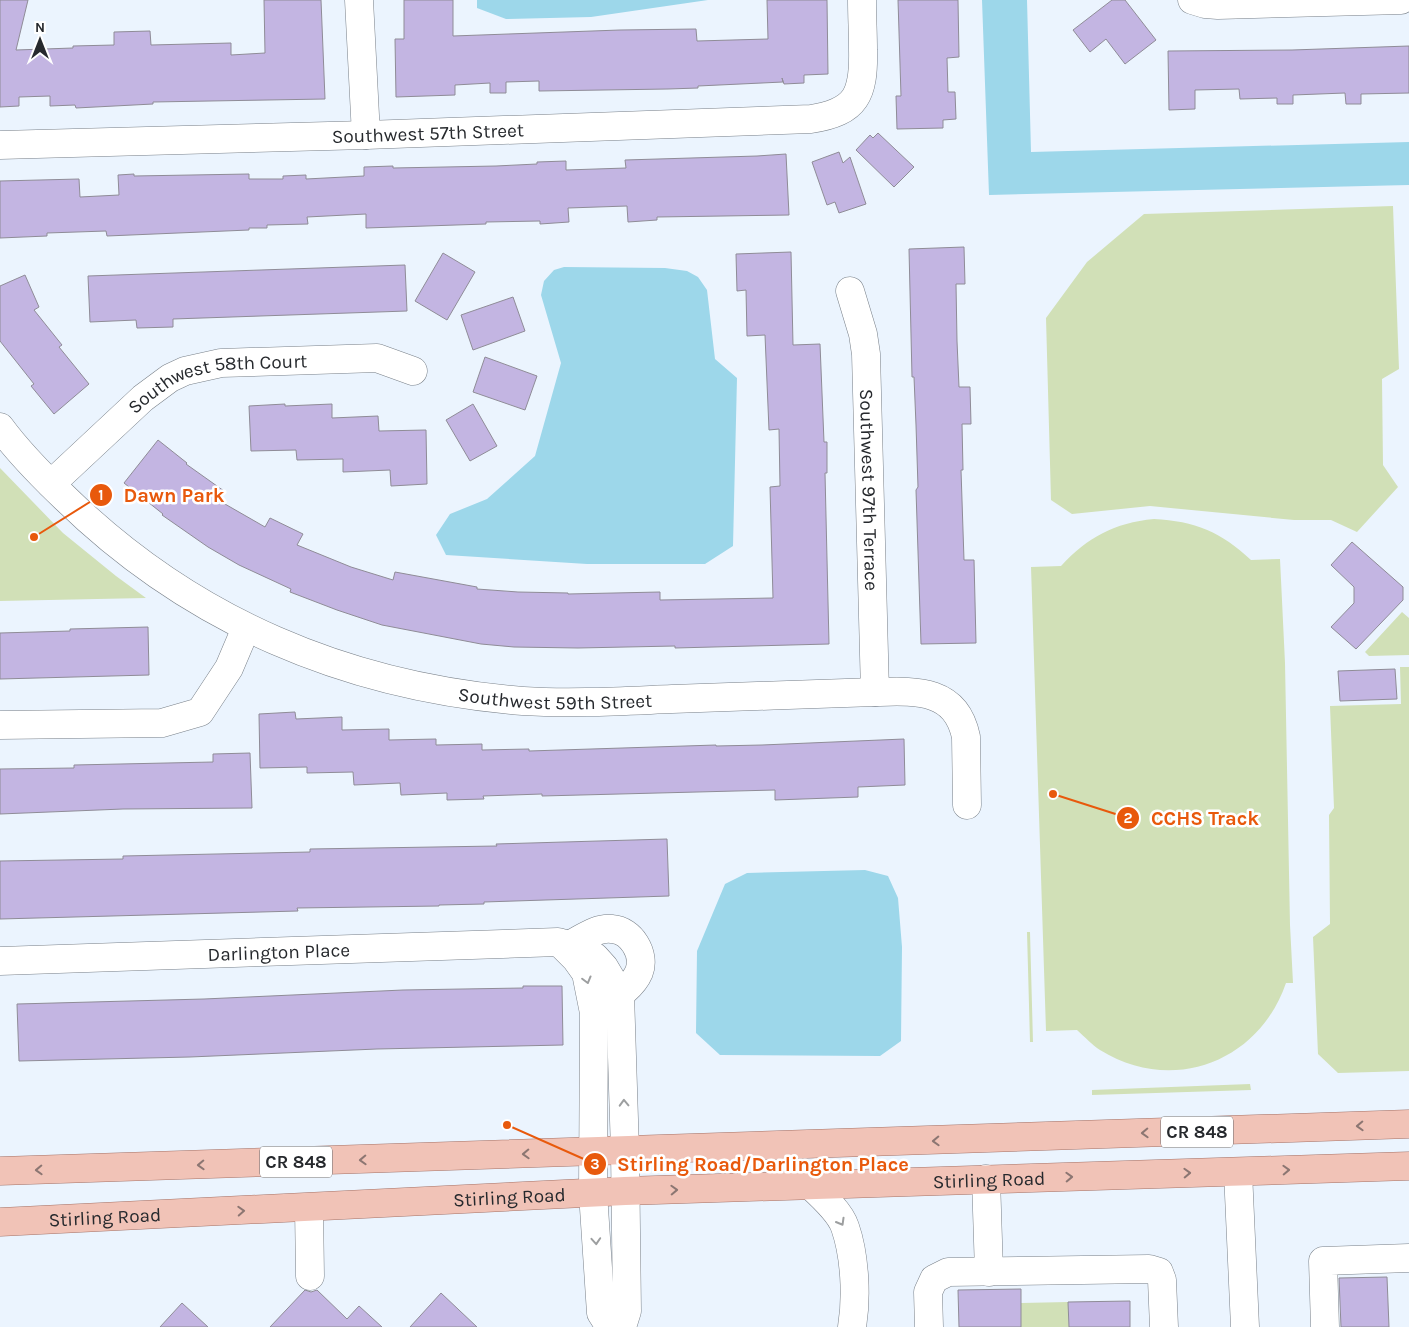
<svg xmlns="http://www.w3.org/2000/svg" width="1409" height="1327" font-family="Karla,sans-serif">
<style>
.green{fill:#d1e0b7}
.water{fill:#9dd7ea}
.building{fill:#c3b5e2;stroke:#8f8c97}
.lines{fill:none;stroke-linecap:round;stroke-linejoin:round}
.minor-casing{stroke:#798089;stroke-width:29}
.major-casing{stroke:#a47368;stroke-width:29}
.minor{stroke:#fff;stroke-width:28}
.major{stroke:#f1c3b7;stroke-width:28}
.oneway{stroke:#9d9fa0}
.oneway2{stroke:#8c7672}
.labels{text-anchor:middle;stroke-width:5;stroke-linejoin:round;paint-order:stroke}
.shield{fill:#fff;stroke:#67696c;stroke-width:1}
.shield-label{font-size:18px;font-weight:bold;fill:#26292d}
.street-label{font-size:19px;fill:#26292d;stroke:#fff}
.leader{fill:none;stroke:#e8590c;stroke-width:2}
.callout-dot{fill:#e8590c;stroke:#fff;stroke-width:2}
.mark-label{font-size:15px;text-anchor:middle;font-weight:bold;fill:#fff}
.callout-label{font-size:20px;text-anchor:middle;font-weight:bold;fill:#e8590c;stroke:#fff;stroke-width:5;stroke-linejoin:round;paint-order:stroke}
</style>
<rect width="100%" height="100%" fill="#ebf4fe"/>
<path class="green" d="M1393,206l6,163 -17,10 1,86 15,22 -41,45 -26,-12h-37l-144,-14 -78,8 -21,-14 -5,-182 41,-56 57,-48z
M0,468l63,65 53,43 30,22 -146,3z
M1154,519c41,2 67,13 97,41l29,-1 5,104 5,262 3,58h-7c-27,79 -114,112 -186,67 -8,-5 -15,-13 -23,-20l-31,1 -15,-464 30,-1c27,-29 53,-43 93,-47z
M1402,612l7,6v37l-40,1 -4,-4z
M1400,667h9v404l-71,2 -20,-19 -5,-117 17,-13 -1,-109 5,-7 -4,-102 71,-2z
M1027,932h3l3,110h-3z
M1250,1084l1,6 -159,5v-5z
M1068,1302l1,25h-48v-24z"/>
<path class="water" d="M477,0h231l-117,17 -85,2 -29,-11z
M982,0h45l4,152 378,-10v43l-420,10z
M564,267l101,1 22,3 11,6 9,13 8,69 22,19 -4,168 -28,18h-118l-141,-9 -10,-20 14,-21 37,-15 48,-43 26,-93 -20,-68 3,-14 10,-11z
M865,870l23,6 10,22 4,49 -1,94 -21,15 -160,-1 -24,-22 1,-82 28,-67 22,-11z"/>
<path class="building" d="M0,0h28l-12,50 57,-2v-2l41,-1v-13l36,-1 1,14 80,-2v12l34,-2 -1,-53h57l4,99 -172,3v2l-77,4 -1,-3 -25,1v-10l-31,1v9l-19,1z
M404,0h49v36l167,-6 76,-1 1,12 71,-2 -1,-39h60l1,74 -24,1v8l-20,1 -2,-6 1,4 -85,4v2l-30,1 -129,2v-10l-33,1v11h-16v-10l-35,2v10l-59,2 -1,-58h9z
M898,0h60l1,57 -12,1 1,34h7l1,27 -13,1v8l-46,1 -1,-33h5z
M1112,0h13l31,40 -31,24 -19,-25 -16,13 -17,-22z
M1409,46v47l-48,1v10h-15l-1,-11 -52,2v9h-16v-6l-37,1 -1,-10 -44,1v19l-26,1 -1,-59 124,-1z
M878,133l36,34 -20,20 -38,-37 14,-15 3,3z
M839,152l4,11 7,-6 16,47 -27,9 -4,-11 -8,3 -15,-43z
M786,154l3,61 -132,2v3l-29,2 -1,-16 -59,2 1,14 -29,2v-3l-54,1v2l-120,4v-14l-59,3 1,7 -41,1v3h-18v2l-142,6 -1,-5 -59,2v3l-47,2v-57l79,-2 1,18 39,-2 -1,-20 16,-1v2l115,-2v5h34v-3l23,-1v4l58,-3v-9l29,-1v2l103,-2 41,-2v-2l29,-1v9l60,-2 -1,-8 132,-4z
M964,247l1,37h-9l1,57 2,46h11l1,37h-9l1,46h-2l3,90h10l2,83 -55,1 -5,-154 2,-3 -2,-62 -2,-48h-2l-3,-128z
M791,252l2,93 27,-1 4,98h3v31h-2l4,171 -154,4v-2l-97,2 -64,-1 -33,-3 -99,-19 -45,-15 -47,-18 1,-3 -52,-24 -31,-18 -46,-32 1,-1 -39,-31 34,-43 29,23 -1,1 38,27 -6,9 47,27 5,-9 33,16 -6,11 54,22 42,13 2,-8 82,15v2l41,3 50,1v1l92,-2v8l113,-2 -3,-111 10,-1 -1,-57 -10,1 -4,-95 -18,1 -1,-46 -9,1 -1,-37z
M443,253l32,19 -28,48 -32,-19z
M405,265l2,46 -234,8v8l-36,1 -1,-8 -46,2 -2,-46z
M25,275l14,32 -5,3 28,35 -3,2 30,37 -35,30 -23,-28 3,-2 -34,-43v-55z
M513,297l12,34 -52,19 -12,-35z
M485,357l52,19 -12,34 -52,-18z
M285,404v2l47,-2v14l46,-2 1,15 47,-1 1,54 -36,2 -1,-16 -47,2v-13l-46,1 -1,-10 -45,1 -2,-45z
M473,404l24,42 -27,15 -24,-41z
M1352,542l51,45v13l-47,49 -25,-22 23,-24v-16l-23,-22z
M148,627l1,48 -149,4v-46l70,-2v-2z
M1395,669l2,30 -57,2 -2,-30z
M295,712l1,7 46,-2v13l47,-1v11l47,-1v6l46,-1v6l47,-1v2l187,-6v1l46,-1 142,-6 1,46 -47,2v10l-83,3v-10l-233,6v-2l-59,2 1,3 -37,1v-7l-46,2 -1,-12 -46,2 -1,-13 -46,1v-6l-47,1 -1,-54z
M250,753l2,55 -129,1 -123,5v-45l74,-1v-3l139,-3v-8z
M667,839l2,57 -185,6v2l-45,1v1l-142,2 1,3 -298,8v-58l123,-2v-3l187,-4v-3l187,-3 -1,-2z
M523,986h39l1,59 -186,4 -187,8 -171,4 -2,-57 187,-5 199,-9 120,-2z
M1387,1277l2,50h-48l-2,-49z
M1021,1289v38h-62l-1,-37z
M305,1290l6,2 6,-2 30,29 12,-13 23,21h-112z
M441,1293l36,34h-67z
M1130,1301v26h-61l-1,-25z
M182,1303l26,24h-48z"/>
<g class="lines">
<g class="minor-casing">
<g id="minor">
<path d="M359,0l7,135"/>
<path d="M1192,0l13,4 13,1 183,-5"/>
<path id="s1" d="M0,145l366,-10 445,-16c46,-7 53,-25 52,-69 0,-17 -1,-33 -1,-50"/>
<path id="s2" d="M850,291l13,43 3,20 9,338"/>
<path id="s3" d="M0,427c19,26 42,49 65,71 126,123 282,189 458,203 49,3 99,0 149,-2 68,-2 135,-5 203,-7 40,-1 81,-4 91,45l1,68"/>
<path id="s4" d="M51,484l92,-86 27,-20 15,-7 36,-8 156,-5 36,13"/>
<path d="M0,725l162,-2 38,-11 29,-44 17,-40"/>
<path d="M569,945c13,-6 27,-18 43,-16 19,1 34,25 27,43 -6,14 -21,24 -33,32"/>
<path d="M563,946l13,13 10,14 8,40 -1,180 8,120 9,14"/>
<path id="s5" d="M0,961l558,-19 26,7 11,8 9,10 16,27 5,157 2,160 -5,16"/>
<path d="M1238,1172l7,155"/>
<path d="M986,1179l3,93"/>
<path d="M810,1185c12,11 30,27 35,42 10,29 12,70 7,100"/>
<path d="M309,1208l1,68"/>
<path d="M929,1327l-1,-35 6,-13 14,-7 201,-3 10,3 3,8 2,47"/>
<path d="M1325,1327l-2,-66 86,-3"/>
</g>
</g>
<g class="major-casing">
<g id="major">
<path d="M0,1171l1409,-47"/>
<path id="s6" d="M0,1222l625,-31 784,-25"/>
</g>
</g>
<use href="#minor" class="minor"/>
<use href="#major" class="major"/>
</g>
<defs><path id="oneway-chevron" d="M-2-3.5L2.5 0L-2 3.5" fill="none" stroke-width="1.6" stroke-linecap="round" stroke-linejoin="round" transform="scale(1.25)"/></defs>
<g class="oneway">
<use href="#oneway-chevron" transform="translate(587 980) rotate(75)"/>
<use href="#oneway-chevron" transform="translate(624 1103) rotate(-92)"/>
<use href="#oneway-chevron" transform="translate(841 1222) rotate(60)"/>
<use href="#oneway-chevron" transform="translate(596 1241) rotate(86)"/>
</g>
<g class="oneway2">
<use href="#oneway-chevron" transform="translate(1360 1126) rotate(178)"/>
<use href="#oneway-chevron" transform="translate(1145 1133) rotate(178)"/>
<use href="#oneway-chevron" transform="translate(936 1141) rotate(178)"/>
<use href="#oneway-chevron" transform="translate(526 1154) rotate(178)"/>
<use href="#oneway-chevron" transform="translate(363 1160) rotate(178)"/>
<use href="#oneway-chevron" transform="translate(201 1165) rotate(178)"/>
<use href="#oneway-chevron" transform="translate(39 1170) rotate(178)"/>
<use href="#oneway-chevron" transform="translate(1286 1170) rotate(-2)"/>
<use href="#oneway-chevron" transform="translate(1187 1173) rotate(-2)"/>
<use href="#oneway-chevron" transform="translate(1069 1177) rotate(-2)"/>
<use href="#oneway-chevron" transform="translate(674 1190) rotate(-2)"/>
<use href="#oneway-chevron" transform="translate(241 1211) rotate(-3)"/>
</g>
<g class="labels">
<g class="shield">
<rect x="1161" y="1116.5" width="72" height="31" rx="4"/>
<rect x="260" y="1146.5" width="72" height="31" rx="4"/>
</g>
<g class="shield-label">
<text x="1197" y="1138">CR 848</text>
<text x="296" y="1168">CR 848</text>
</g>
<g class="street-label">
<text dy="7" stroke="none"><textPath href="#s1" startOffset="428">Southwest 57th Street</textPath></text>
<text dy="7" stroke="none"><textPath href="#s4" startOffset="204">Southwest 58th Court</textPath></text>
<text dy="7" stroke="none"><textPath href="#s2" startOffset="201">Southwest 97th Terrace</textPath></text>
<text dy="7" stroke="none"><textPath href="#s3" startOffset="640">Southwest 59th Street</textPath></text>
<text dy="7" stroke="none"><textPath href="#s5" startOffset="279">Darlington Place</textPath></text>
<text dy="7" stroke="none"><textPath href="#s6" startOffset="990">Stirling Road</textPath></text>
<text dy="7" stroke="none"><textPath href="#s6" startOffset="510">Stirling Road</textPath></text>
<text dy="7" stroke="none"><textPath href="#s6" startOffset="105">Stirling Road</textPath></text>
</g>
</g>
<path class="leader" d="M34 537L101 495M1053 794L1128 818M507 1125L595 1164"/>
<g class="callout-dot">
<circle cx="34" cy="537" r="5"/>
<circle cx="1053" cy="794" r="5"/>
<circle cx="507" cy="1125" r="5"/>
<circle cx="101" cy="495" r="12"/>
<circle cx="1128" cy="818" r="12"/>
<circle cx="595" cy="1164" r="12"/>
</g>
<g class="mark-label">
<text x="101" y="500">1</text>
<text x="1128" y="823">2</text>
<text x="595" y="1169">3</text>
</g>
<g class="callout-label">
<text x="174" y="502">Dawn Park</text>
<text x="1205" y="825">CCHS Track</text>
<text x="763" y="1171">Stirling Road/Darlington Place</text>
</g>
<g transform="translate(40 40)" stroke="#ffffff" stroke-width="4" paint-order="stroke">
<path d="M0-4L9 19L0 12L-9 19Z" fill="#26292d"/>
<text y="-8" font-size="14" font-weight="bold" text-anchor="middle" fill="#26292d">N</text>
</g>
</svg>
